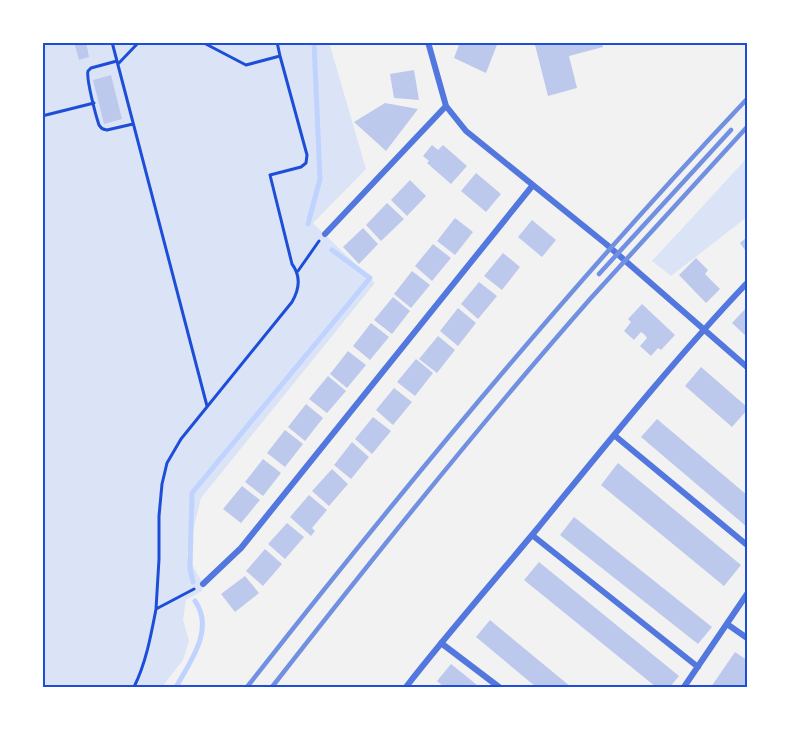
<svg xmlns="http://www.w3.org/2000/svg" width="789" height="729" font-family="'Source Serif 4',serif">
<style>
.green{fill:#dbe4f7}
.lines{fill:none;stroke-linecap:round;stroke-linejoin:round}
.stream{stroke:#bfd3fe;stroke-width:5}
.building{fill:#bdc9ec}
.path{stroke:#1d4ed8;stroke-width:3}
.minor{stroke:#5277de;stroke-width:6}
.rail{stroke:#7290e2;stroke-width:4.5}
.neatline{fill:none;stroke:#1d4ed8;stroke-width:2}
</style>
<rect width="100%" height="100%" fill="#f2f2f2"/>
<path class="green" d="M42,42h287l37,127 -53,54 62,60 -174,215 -14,57 16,29 -1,7 -16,9 -3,20 6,21 -6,19 -21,27h-120z
M747,158v59l-76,59 -19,-15z"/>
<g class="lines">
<path class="stream" d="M308,224l12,-45 -6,-137
M193,582l-3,-14 2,-75 178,-215 -38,-28
M176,687c14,-25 39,-58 19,-86"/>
</g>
<path class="building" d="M74,42h12l3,15 -10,3z
M460,42h38l-12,31 -32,-15z
M546,42h56l1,5 -34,9 8,32 -29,8 -13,-51z
M414,70l5,30 -25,-2 -4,-24z
M111,75l11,44 -18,5 -11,-44z
M385,103l33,6 -32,42 -32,-29z
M432,145l6,5 5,-5 24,21 -16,18 -24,-21 2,-2 -6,-5z
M476,173l25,21 -15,18 -25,-21z
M410,180l16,16 -19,20 -16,-16z
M387,203l17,16 -23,22 -15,-16z
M455,218l18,14 -18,23 -18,-14z
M532,220l24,20 -14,17 -24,-20z
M363,228l15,16 -19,20 -16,-17z
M747,237v16l-7,-10z
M433,244l18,14 -19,23 -17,-15z
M503,253l17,14 -18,23 -18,-14z
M696,258l12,12 -3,4 15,15 -14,14 -27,-28z
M412,271l18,14 -19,23 -17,-14z
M479,282l18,14 -19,23 -17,-15z
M393,297l17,14 -18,23 -18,-14z
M642,304l33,31 -14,15 -3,-2 -7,8 -11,-10 7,-8 -2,-3 -4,-3 -7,8 -10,-9 7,-9 -3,-3z
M747,307v30l-15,-14z
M458,308l18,15 -18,23 -18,-15z
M371,323l18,14 -19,23 -17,-14z
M438,336l17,14 -18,23 -18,-14z
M348,351l18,14 -19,23 -17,-14z
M416,359l17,14 -18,23 -18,-14z
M701,367l46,40v3l-15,17 -47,-41z
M328,376l18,15 -19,22 -18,-14z
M394,388l18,14 -19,23 -17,-15z
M306,404l17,14 -18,23 -17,-14z
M373,417l18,14 -19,23 -17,-15z
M657,419l90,76v32l-106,-90z
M285,430l18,14 -18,23 -18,-14z
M352,442l17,15 -18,22 -17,-14z
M263,459l18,14 -18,23 -18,-14z
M618,463l123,102 -17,21 -123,-101z
M332,469l16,15 -19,22 -17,-15z
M242,486l18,14 -19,23 -18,-14z
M309,495l18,15 -15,18 3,3 -4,5 -21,-19z
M574,517l138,110 -14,17 -138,-109z
M287,523l17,14 -19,22 -17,-15z
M265,549l17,15 -19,22 -17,-15z
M539,562l140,114 -9,11h-14l-132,-107z
M245,576l14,17 -24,19 -14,-18z
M490,620l18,15 63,52h-34l-7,-5 -54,-45z
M735,652l12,8v27h-36z
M451,664l20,16 8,7h-35l-7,-6z"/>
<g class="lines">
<path class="path" d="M112,42l95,364
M202,42l44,23 34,-9
M117,61l-26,7 -3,3c-2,8 8,45 11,54 3,4 3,4 8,5l26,-6
M118,64l21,-22
M42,116l52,-13
M298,271l21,-30
M156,609l3,-50v-43l3,-32 5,-21 14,-24 111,-137c7,-12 9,-26 0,-38l-22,-89 31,-8 5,-4 1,-8 -27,-99 -3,-14
M134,687c12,-24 17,-52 22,-78l38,-20"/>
<path class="minor" d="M428,42l18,64 20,25 140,113 141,123
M325,234l121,-128
M614,435l133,110
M532,535l166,132
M203,584l38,-36 292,-363
M727,624l20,14
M441,643l58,44
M406,687c42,-54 87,-105 131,-158 68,-83 136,-168 210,-246
M684,687l63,-93"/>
<path class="rail" d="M599,274l132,-144
M247,687c159,-203 323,-401 500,-588
M272,687c103,-132 208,-263 319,-389 52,-57 104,-114 156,-171"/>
</g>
<rect width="789" height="729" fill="none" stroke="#ffffff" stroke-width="87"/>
<rect x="44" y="44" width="702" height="642" class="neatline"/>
</svg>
